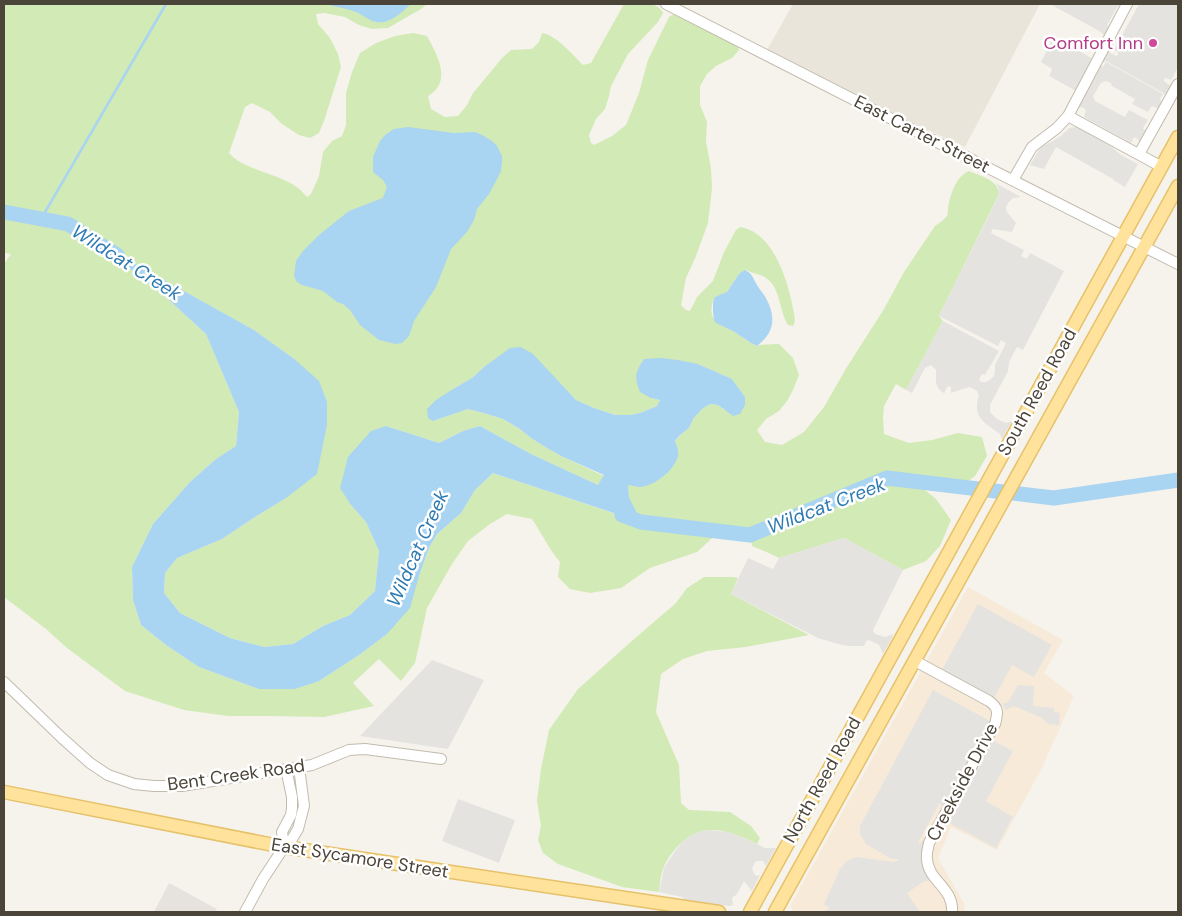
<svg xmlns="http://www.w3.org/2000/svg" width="1182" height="916" font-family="'DM Sans',sans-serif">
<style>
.residential{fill:#eae5da}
.commercial{fill:#f7ead8}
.industrial{fill:#e6e2dd}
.green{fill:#d2eab5;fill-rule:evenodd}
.parking{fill:#e5e3e0}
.water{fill:#a9d4f2}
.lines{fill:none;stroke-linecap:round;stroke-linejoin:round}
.stream{stroke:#a9d4f2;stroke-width:2.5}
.river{stroke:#a9d4f2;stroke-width:15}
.minor-casing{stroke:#c2bbae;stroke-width:12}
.major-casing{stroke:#e6c16a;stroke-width:15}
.minor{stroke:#fff;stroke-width:10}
.major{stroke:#ffe39c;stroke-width:12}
.hotel-dot{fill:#d1479c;stroke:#fff;stroke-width:2}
.labels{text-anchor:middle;stroke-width:5;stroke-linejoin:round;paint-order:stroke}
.hotel-label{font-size:18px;fill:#b23c85;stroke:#fff;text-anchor:end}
.street-label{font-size:18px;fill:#4b4439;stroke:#fff}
.water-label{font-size:19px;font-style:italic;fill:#2e7ab2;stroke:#fff}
</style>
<rect width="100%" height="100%" fill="#f6f3ec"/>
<path class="residential" d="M793,4h247l-75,143 -85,-39 -113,-58z"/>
<path class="commercial" d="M968,587l95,53 -19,33 30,23 -32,72 -45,82 -46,-23 -13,31 27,47 -1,7h-170l-4,-6z"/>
<path class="industrial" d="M169,883l48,26 -2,3h-61z"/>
<path class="green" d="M4,4h423l-6,5 -33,19 -16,1 -13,-4 -14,-8 -21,-4 -8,1 2,10 12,14 8,16 3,13 -17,54 -5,12 -9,5 -11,-3 -17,-11 -12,-12 -18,-9 -7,4 -16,46c16,18 50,20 69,35 3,2 6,6 9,9l4,-3 8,-18 4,-24 9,-11 10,-5 4,-11v-32l6,-21 8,-19 16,-10 19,-7 18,-3 14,3c10,19 26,45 1,60l3,13 14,8 13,-1 9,-11 6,-12 30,-36 8,-7 21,-1 7,-7 3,-9c14,2 31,22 41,32l8,-2 33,-59c12,0 34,-4 39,9l-5,9 -30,32 -17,32 -2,10 -4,13 -9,10 -7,16 2,8 3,2 18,-9 14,-11 13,-32 9,-33 21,-43 5,-3 64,33 1,3 -7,8 -16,8 -9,8 -7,12v19l7,17 -1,20 5,26 1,20 -4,35 -12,33 -10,22 -5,27 5,5 4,1 7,-14 16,-16 11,-29 12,-22 4,-3c32,5 46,49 52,76 1,8 5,17 1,23l-5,-1c-9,-14 -7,-37 -22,-47 -5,-4 -13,-4 -19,-8l-8,4 -12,18 -13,6c-8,23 4,24 19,33 8,5 15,11 24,15l2,-1 20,-1 14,14 6,17 -6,15 -6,11 -8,10 -13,8 -9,11 8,12 17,3 22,-13 20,-25 23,-40 37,-58 20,-37 31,-46c4,-3 9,-6 12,-10 1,-2 1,-6 1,-8 2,-13 8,-32 21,-37 11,5 30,9 30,23l-60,122 4,5 -37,69 -10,-6 -12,22 -1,12 1,16 25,9 23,-3 26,-7 24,4 5,19 -12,20 -15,11 -45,-5 21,17 15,21 -11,26 -14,15 -23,9 -59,-32 -65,20 -8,-4 -19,-8 -2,-11 -30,-4 -23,21 -47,16 -29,20 -31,5 -20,-4 -12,-12 2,-15c-11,-13 -18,-28 -28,-43l-25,-5 -17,10 -22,17 -16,23 -25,44 -12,55 -14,18 -22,-22 -26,24 21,23 -50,11 -54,-1h-42l-44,-6 -59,-19 -58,-43 -21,-19 -42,-32v-333l7,-10 -7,-1zM104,247l150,83 39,28 -7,140 -31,19 -33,22 -45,19 -12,15 -1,20 16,20 50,25 34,9 29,-3 30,-18 27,-11 25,-24 4,-40 -13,-29 -15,-17 35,-79 53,17 24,-12 17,-5 51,28 67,31 6,-9 -43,-20 -14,-8 -16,-10 -11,-9 -17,-10 -16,-5 -19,-5 -35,12 20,-32 19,-11 12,-11 63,3 29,30 18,8 21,7h15l10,-2 17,-7 3,-6 -9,-2 47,-34 34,15 13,18 -21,13 -6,-5 -8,-1 -8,5 -9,10 -4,9 -9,7 -5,7 -47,42 1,13 11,25 -147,-49 -18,17 -14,23 -24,21 -8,14 -10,28 -32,58 -28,21 -40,26 -60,8 -60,-22 -33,-22 -25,-20 -8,-25 -1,-33 21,-43 37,-42 26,-23 20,-13 3,-34 -33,-78 -38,-35z
M704,577h30l4,1 -7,16 78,41 -63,12 -39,4 -24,8 -22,15 -5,38 23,53 2,38 8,7 41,2 21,14 9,12 -3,6c-14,-7 -32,-15 -48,-14 -21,2 -39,21 -46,39 -3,8 -3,16 -4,23l-37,-5 -64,-23 -15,-11 -5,-13 3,-14 -4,-25 4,-32 8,-39 29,-41 55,-49 43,-37 11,-15z"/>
<path class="parking" d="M1050,4h69l-12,21 1,2 5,-3 -9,17v-5l-3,-4z
M1139,4h39v63l-7,13 -5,-2 -2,1v2l5,4 4,-2 -8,14v-2l-2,-2 -57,-32 -4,1 7,-13 1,4 6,3 2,-1v-3l-4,-2z
M1054,37l39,22 -17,32 -27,-15 3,-7 -11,-7z
M1106,62l57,32 -3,5 1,2h2l-6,11v-4l-5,-2 -4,6 -16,-8 3,-5 -23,-13 -1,-3 -5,-2 -5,2 -8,13 2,5 30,16 4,-7 19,10 -5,8 1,2 3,-1 -8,14 -1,-4 -4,-2 -3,6 -47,-26 2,-7 -4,-3 -4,1 23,-42 2,1z
M1075,127h3l30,17 13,11 17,9 -13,23 -12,-7v-1l-57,-32 -12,22 -14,-4 9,-15 3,-3 19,-11 8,-8z
M995,183l26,14 -8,1 -5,5 -2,5 1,4 9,11 -4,9 -19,-3 -1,1 -1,3 33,17 -3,6 6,3 3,-6 34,18 -41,79 -6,-3 -8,15 -1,9 -18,34v7l7,7 9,4 6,-2 -10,18 -2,-5 -14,-10 -6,-6 -3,-8v-7l2,-8 -2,-4 -5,-3 -3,-1 -18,6v-6l-3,-1 -4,7 -2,-1 -4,-4 -2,-5v-13l-5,-5 -6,3 -13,25 -6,-3 37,-69 56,30 -14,24 -3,-1 -3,6 2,2h5l5,-3 3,-3 1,-5v-6l11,-22 -5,-3 -3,6 -59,-30 59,-119 1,-9z
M844,538l59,32 -30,60 2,4 10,3 9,-3 -11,20 -1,-3 -3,-6 -10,-5 -3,1 -2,5h-16l-10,-2 -20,-6 -87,-44 17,-36 25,11 6,-11z
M978,604l74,41 -18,32 -22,-12 -18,33 -52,-28z
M432,660l52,20 -36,69 -88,-13z
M1018,685l16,1 -1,20 21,2v4l6,1 -1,12 -11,-1 -6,-6 -28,-12 -8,4 -4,-6 6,-2z
M933,690l57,31 -48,88 -2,-7 -21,39v2h1l5,-4 -1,7 -1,19 2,7 5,9h-4l-3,1 -16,11 13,19h-95l4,-4 -5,-4 16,-35 7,-8 9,-4 38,5 3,-1 2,-2h-7l-26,-15 -6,-10v-8z
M992,740l21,11 -27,50 27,16 -17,31 -49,-26z
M458,799l57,21 -16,43 -57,-22z
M709,830l18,2 12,4 18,8 8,4h11l-10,18 -3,-5h-7l-3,5 -1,3 3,6 2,1 3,-1 -8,16 -8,-10 -7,13 -5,4 1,7 -3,1 -47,-4 1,-3 -2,-2 -23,-5 5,-24 13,-20 8,-8 6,-5 10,-4z"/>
<path class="water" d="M326,4h85c-11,10 -25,24 -41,16 -5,-3 -9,-6 -14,-8 -10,-4 -20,-5 -30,-8z
M408,127l46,6 21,-1 7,3 10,6 5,5 5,10v6l-1,9 -5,10 -7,13 -12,15 -3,11 -7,12 -16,17 -15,38 -22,34 -5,15 -7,7 -6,1 -17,-4 -19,-15 -10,-15 -7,-6 -6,-2 -14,-11 -21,-6 -5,-3 -3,-6 2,-15 7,-10 16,-16 30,-24 34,-13 4,-11 -4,-7 -10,-8v-15l7,-16 5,-6 9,-6z
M101,245l153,85 39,28 26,23 8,21v23l-10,49 -31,24 -31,19 -33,22 -45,19 -12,15 -1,20 16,20 50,25 34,9 29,-3 30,-18 27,-11 25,-24 4,-40 -13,-29 -15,-17 -11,-17 8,-31 23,-26 15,-5 53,17 24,-12 17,-5 51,28 67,31 6,-10 -43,-19 -14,-8 -16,-10 -11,-9 -17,-10 -16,-5 -19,-5 -35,12 -5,-3 -1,-9 9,-9 17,-11 19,-11 12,-11 26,-19 11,-1 12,7 43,46 18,8 21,7h15l10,-2 17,-7 3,-6 -9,-2 -11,-6c-6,-16 -5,-19 4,-33l17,-1 17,2 20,4 34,15 13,18v8l-5,9 -7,2 -15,-11 -8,-1 -8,5 -9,10 -4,9 -9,7 -5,6c2,5 4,10 3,15 -4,15 -24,30 -38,31 -4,0 -9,-2 -12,-2l1,12 12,25 -148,-49 -18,17 -14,23 -24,21 -8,14 -10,28 -9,32 -23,26 -28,21 -40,26 -24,8h-36l-60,-22 -33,-22 -25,-20 -8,-25 -1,-33 21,-43 37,-42 26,-23 20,-13 3,-34 -33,-78 -38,-35z
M745,270c7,3 8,8 12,15 2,4 6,8 9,13 10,19 9,34 -9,48l-6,-3 -18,-12 -17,-8 -2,-3 -1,-8v-9l1,-5 3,-2 10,-4 12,-18z"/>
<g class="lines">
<path class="stream" d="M41,219l125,-215"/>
<path class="river" d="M4,212l64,12 49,31
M622,515l19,7 109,13 137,-57 167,20 124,-18"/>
<g class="minor-casing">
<path id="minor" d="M666,4l261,133 251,127
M1068,116l94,51
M1139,154l39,-70
M1013,180l19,-33 25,-19 11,-12 59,-112
M915,661l74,40c10,7 9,12 6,23l-66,119c-1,5 -3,11 -2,16 1,22 27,29 25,53
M4,682l58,56 28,25 18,12 26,9 20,2h28l130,-21 37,-15 16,-1 76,10
M284,847l-2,-15 9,-17 1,-7v-11l-6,-28
M245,912l18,-33 21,-32 8,-8 6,-10 6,-23 -5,-39"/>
</g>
<g class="major-casing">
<path id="major" d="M4,792l280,55 435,65
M750,912l428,-775
M775,912l403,-726"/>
</g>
<use href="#minor" class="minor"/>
<use href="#major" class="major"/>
</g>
<circle class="hotel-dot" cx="1153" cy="43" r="5"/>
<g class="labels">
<g class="hotel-label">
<text x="1143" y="49">Comfort Inn</text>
</g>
<g class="street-label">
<text transform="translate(922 134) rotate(27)" y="6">East Carter Street</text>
<text transform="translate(1037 392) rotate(-61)" y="6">South Reed Road</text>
<text transform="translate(236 775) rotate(-8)" y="6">Bent Creek Road</text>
<text transform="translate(822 780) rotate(-61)" y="6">North Reed Road</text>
<text transform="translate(962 782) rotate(-62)" y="6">Creekside Drive</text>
<text transform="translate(360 858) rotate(9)" y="6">East Sycamore Street</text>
</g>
<g class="water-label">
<text transform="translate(127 262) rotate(32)" y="7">Wildcat Creek</text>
<text transform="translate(826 505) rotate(-21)" y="7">Wildcat Creek</text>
<text transform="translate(417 548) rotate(-66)" y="7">Wildcat Creek</text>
</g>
</g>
<rect width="1182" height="916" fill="none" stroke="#4b4439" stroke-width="10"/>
</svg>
